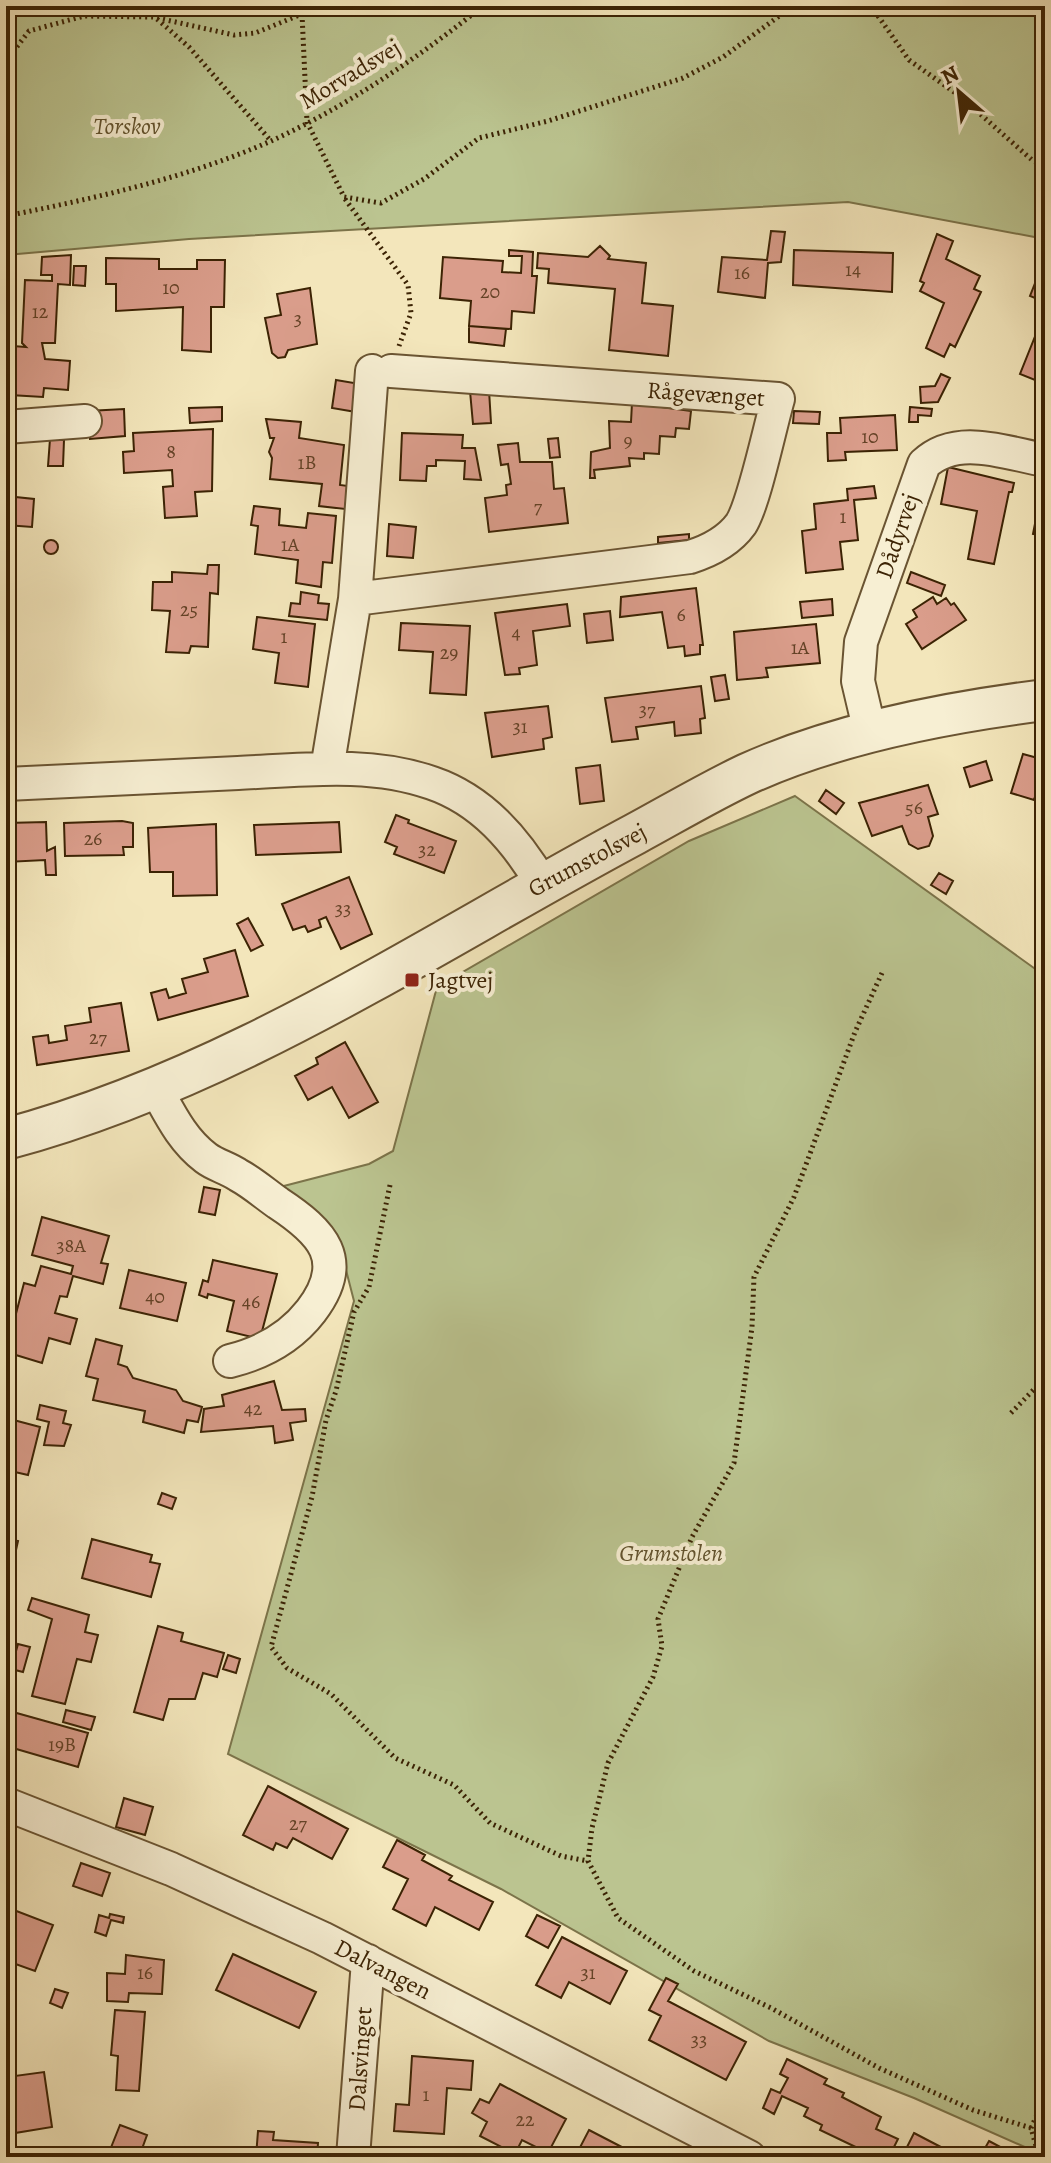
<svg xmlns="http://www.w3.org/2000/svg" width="1051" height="2163" font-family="Alegreya,serif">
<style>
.green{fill:#bbc490;stroke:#7c744a;stroke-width:2}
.building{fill:#da9d8b;stroke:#3c2304;stroke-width:2}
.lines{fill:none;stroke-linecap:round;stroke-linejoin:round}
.minor-casing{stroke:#6a5432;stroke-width:36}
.tertiary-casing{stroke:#6a5432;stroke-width:44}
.path{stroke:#3c2304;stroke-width:5;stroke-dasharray:2 4;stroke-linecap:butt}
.minor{stroke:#f7efd3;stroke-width:32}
.tertiary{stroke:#f7efd3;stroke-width:40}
.poi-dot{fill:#8f2418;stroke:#f7efd3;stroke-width:3}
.labels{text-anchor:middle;stroke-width:8;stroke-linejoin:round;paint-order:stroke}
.number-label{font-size:20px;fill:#644226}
.street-label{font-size:24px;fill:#3c2304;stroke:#f7efd3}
.park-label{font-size:24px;font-style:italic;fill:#62532e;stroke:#f7efd3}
.poi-label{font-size:24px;fill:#3c2304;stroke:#f7efd3;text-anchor:start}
</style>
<rect width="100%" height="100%" fill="#f3e6bb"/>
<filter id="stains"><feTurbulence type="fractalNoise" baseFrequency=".0025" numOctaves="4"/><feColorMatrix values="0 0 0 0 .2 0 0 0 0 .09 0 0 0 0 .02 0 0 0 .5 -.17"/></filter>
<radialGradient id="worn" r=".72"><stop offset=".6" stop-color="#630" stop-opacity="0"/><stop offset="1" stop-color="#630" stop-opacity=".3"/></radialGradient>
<path class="green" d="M6,6h1039v233l-197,-37 -659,37 -183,16z
M795,796l250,180v1180l-131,-58 -145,-57 -268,-152 -273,-135 126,-453 -16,-62 -62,-51 93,-24 24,-13 44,-164 252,-146z"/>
<path class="building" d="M771,231l14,1 -4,30 -13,1 -3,35 -47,-6 4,-35 45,3z
M937,234l16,7 -7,18 34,17 -6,13 7,3 -26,55 -5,-3 -6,13 -18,-9 18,-45 -24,-12 4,-8 -4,-2z
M600,246l10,10 -2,3 38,4 -4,40 31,3 -5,50 -59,-6 6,-61 -67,-6 1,-14 -12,-1 1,-15 50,4z
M509,250l24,2 -1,24h5l-3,37 -22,-2 -1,18 -42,-3 2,-25 -31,-3 3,-41 60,4 -1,11 19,1 1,-17h-13z
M794,250l99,3 -1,39 -99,-7z
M71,255l-1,30 -12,-1 -3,59h-13l3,16 25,2 -2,29 -24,-2 -1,9 -33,-2 3,-49 13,1 -4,-4 3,-63 27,1v-6h-11l1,-18z
M106,258l53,1v10h38v-9h28l-1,47h-13v45l-29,-2 1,-43 -67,4v-27h-10z
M1045,258v44l-15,-6z
M74,266h12l-1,20 -12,-1z
M310,288l7,56 -29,6 -3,7 -7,1 -6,-5 -7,-35 16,-3 -4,-21z
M469,326l37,3 -2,17 -35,-4z
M1038,329l7,3v52l-25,-10z
M941,374l9,4 -12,24 -17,1 -1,-16 15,-1z
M336,380l24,4 -4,28 -24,-4z
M489,390l2,33 -18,1 -3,-33z
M632,403l59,8 -2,18 -13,-1 -1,9 -15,-1 -1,18 -15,-1v6l-15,-1 1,8 -36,4 1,8h-5l1,-26 19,-4 -1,-27 22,1z
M222,407v14l-32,2 -1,-15z
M910,407l22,2 -1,7 -13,-1v7h-9z
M124,409l1,27 -35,3 -2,-28z
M794,411l26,1 -1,12 -26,-1z
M895,415l2,35 -52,2 1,8 -18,1 -1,-28h14l-1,-15z
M266,419l35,3 -2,16 45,7 -4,40 8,1 -3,23 -26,-3 3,-22 -52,-5 2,-21 -3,-6 5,-14h-4z
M213,429l-1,62 -17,1 2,24 -32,2 -2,-31 10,-1 -1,-16 -48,3 -1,-21 11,-1 -1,-18z
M402,433l61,2 -1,13h13l6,32 -17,-1 1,-18 -29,-1v6h-9l-1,15 -26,-1z
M558,438l2,19 -10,1 -2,-19z
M50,439l14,1 -1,26h-15z
M518,443l2,19h32l2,27 10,-1 4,35 -79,9 -4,-34 22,-3 -1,-10 5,-1 -3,-20 -7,1 -3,-20z
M948,467l66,16 -2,9h-3l-15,72 -26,-5 9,-48 -36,-7z
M874,486l2,12 -22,2 4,40 -18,2 3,27 -37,4 -4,-42 14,-2 -2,-25 34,-4 -1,-11z
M1042,488l3,1v47l-12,-2z
M6,496l28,3 -2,28 -26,-2z
M254,506l26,3 -1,16 27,3 2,-15 28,3 -4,47 -9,-1 -2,25 -25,-4 2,-23 -43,-6 3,-28 -7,-1z
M389,524l27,3 -3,31 -26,-2z
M689,534v6l-31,3v-6z
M44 547a7 7 0 1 1 14 0a7 7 0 1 1-14 0Z
M208,565h11l-1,29 -8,-1 -2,54 -17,-1 -2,7 -23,-1 4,-41 -18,-1 1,-28h19v-10l35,2z
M911,572l34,13 -4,11 -34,-13z
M696,588l7,57h-3v9l-15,2 -1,-10 -16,2 -6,-36 -42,5 1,-20z
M301,592l18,3 -1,8 11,1 -2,16 -38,-4 2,-13 9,1z
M933,597l4,7 9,-6 5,7 3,-2 12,17 -44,29 -16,-25 11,-7 -4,-7z
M832,599l1,16 -31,3 -2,-16z
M567,604l3,22 -37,5 4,34 -18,3 1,6 -15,1 -10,-62z
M610,611l3,29 -26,3 -3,-29z
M257,617l58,7 -7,63 -33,-4 4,-30 -26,-4z
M401,623l69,3 -4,69 -36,-2 3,-41 -34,-2z
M816,624l4,39 -54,5 2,9 -31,3 -3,-48z
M725,675l4,24 -14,2 -4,-24z
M701,686l4,32 -5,1 1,14 -26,3 -1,-14 -38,5 2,12 -26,3 -7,-44z
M548,706l4,31 -9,2 1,10 -52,8 -7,-44z
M1023,754l22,6v29l-7,-2 -4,13 -23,-7z
M986,761l6,19 -22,7 -6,-19z
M600,765l4,36 -24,3 -4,-36z
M928,785l10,29 -10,3 5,19 -4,10 -11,3 -9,-5 -7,-18 -30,10 -13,-33z
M826,790l18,13 -8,11 -17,-13z
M396,815l13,5 -1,3 48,18 -12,32 -50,-19 3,-7 -12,-5z
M122,821l11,2v24h-10l1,8 -59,1 -1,-33z
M46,822l1,29 8,-4 1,28h-10l-1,-15 -39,2v-39z
M339,822l2,30 -85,3 -2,-30z
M216,824l1,71 -44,1v-24h-23l-2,-44z
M939,873l14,8 -7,13 -15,-9z
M349,877l23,57 -31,15 -15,-32 -7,3 2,7 -13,5 -3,-6 -12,4 -11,-26z
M248,918l15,27 -12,6 -14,-27z
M235,950l13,46 -90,24 -7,-27 15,-4 3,9 17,-5 -4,-14 26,-7 -4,-13z
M121,1003l8,48 -92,14 -4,-28 15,-2 1,8 18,-3 -2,-14 26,-4 -2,-14z
M345,1042l33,60 -29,16 -17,-31 -24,13 -13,-24 23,-12 -2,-6z
M204,1187l16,3 -5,25 -16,-3z
M42,1217l67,19 -8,27 7,1 -5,20 -30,-8 -6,21 -7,-1 -5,17 22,6 -7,25 -21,-6 -7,25 -36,-11 18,-69 11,3 6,-20 30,8 2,-8 -41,-11z
M213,1260l64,14 -17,65 -33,-8 7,-30 -26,-7 -1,4 -8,-3 4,-15 5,2z
M129,1270l57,13 -9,38 -57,-13z
M96,1339l26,7 -4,18 9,3 6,11 43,12 7,11 19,6 -4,15 -11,-2 -3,13 -41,-11 2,-11 -52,-11 5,-21 -12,-3z
M274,1381l8,29 23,-1 1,12 -16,2 3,17 -18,3 -2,-17 -72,6 3,-23 20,-3 -2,-11z
M40,1405l26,6 -3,12 8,2 -7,21 -20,-1 5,-23 -12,-3z
M6,1418l34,9 -12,48 -22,-5z
M162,1493l14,5 -4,11 -14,-5z
M6,1529l8,3 -1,8 5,1 -6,27 -6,-2z
M92,1539l60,16 -2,7 10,2 -9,33 -69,-19z
M32,1598l57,17 -4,17 13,3 -7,27 -14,-3 -12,45 -33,-8 20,-77 -24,-9z
M158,1626l25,7 -2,8 43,12 -7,24 -14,-4 -8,26h-26l-6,21 -29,-8z
M18,1644l12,3 -7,25 -12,-3z
M6,1646l8,2 -6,21h-2z
M228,1655l12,4 -4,14 -13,-4z
M66,1710l29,7 -4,13 -28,-8z
M13,1712l75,21 -10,34 -72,-21z
M268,1786l80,43 -16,30 -39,-21 -6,10 -11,-5 -3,7 -30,-15z
M124,1798l29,9 -8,28 -29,-8z
M397,1840l28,15 -3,5 30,16 -3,4 44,22 -14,28 -44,-23 -9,19 -33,-17 15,-30 -25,-12z
M81,1863l29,10 -8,23 -29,-10z
M6,1907l47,18 -18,46 -25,-9 -4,11z
M110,1914l14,3 -1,6 -12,-3 -5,16 -11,-4 4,-17 10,3z
M537,1915l23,11 -12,22 -22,-12z
M562,1937l65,34 -17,33 -41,-22 -8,16 -25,-13z
M233,1954l83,38 -17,36 -83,-38z
M126,1955l38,5 -2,34 -33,-1 -1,9 -21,-1v-28l18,1z
M666,1978l12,6 -10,17 78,41 -20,38 -77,-40 12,-24 -12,-6z
M55,1989l13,4 -6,15 -12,-5z
M115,2010l30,2 -6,79 -23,-1 2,-34 -7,-1z
M412,2056l61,5 -2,29 -24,-2 -3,46 -50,-3 2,-27 13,1z
M787,2059l40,20 -3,5 20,9 -2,4 39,20 -5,12 22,10 -9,18 -24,-9 -1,3 -44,-21 2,-5 -18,-9 4,-8 -26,-12 -8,18 -11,-6 8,-19 9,4 8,-15 -8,-4z
M44,2072l8,55 -37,6 -8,-56z
M500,2084l66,35 -18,34 -26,-13 -7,14 -35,-18 7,-14 -15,-9 8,-14 9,4z
M120,2125l27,10 -8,22 -31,-2z
M589,2130l52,27h-66z
M258,2131l16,1 -1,8 45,3 -1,14h-61z
M914,2133l46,24h-58z
M989,2141l30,16h-39z"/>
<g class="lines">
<g class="minor-casing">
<path id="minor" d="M6,427l79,-6
M355,599l17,-228
M870,732l-12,-51 3,-39 63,-178c33,-31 81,-11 121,-4
M327,769l28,-170 335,-42c19,-6 38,-15 51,-33 13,-20 29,-98 37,-125l-387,-28
M6,784c77,-4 155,-7 232,-11 64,-3 132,-12 194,10 50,17 84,57 110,101
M156,1089c14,25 26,51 50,69 9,7 22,10 32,17 15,8 27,19 40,28 44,29 72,57 33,108 -20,26 -49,42 -81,50
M6,1804l165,65 151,69 427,219
M353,2157l15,-196"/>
</g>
<g class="tertiary-casing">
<path id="tertiary" d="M6,1139c228,-61 423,-195 629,-305 37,-20 74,-42 112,-60 88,-40 202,-62 298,-74"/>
</g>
<path class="path" d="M871,6l38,54 52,37 71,63 13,7
M302,14l5,108 37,75 37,6 43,-24 55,-41 69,-17 135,-43 40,-21 70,-51
M157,19l32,28 82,94
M6,61l23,-30 55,-15 69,1 81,18 21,-2 47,-19 5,-8
M345,199l63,86 3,28 -12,33
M6,216c90,-18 181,-38 265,-75 75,-34 148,-84 212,-135
M882,973l-27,59 -61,165 -40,80 -2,50 -18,136 -42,74 -34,82 4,27 -9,31 -45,86 -16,65 -4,33 30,57 76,53 77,37 108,60 94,42 58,18
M390,1185l-21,102 -15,25 -18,79 -10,29 -14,77 -41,150 16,21 44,26 64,64 59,27 36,38 71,33 27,5
M1011,1413l34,-35
M1039,2157l-8,-29 5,-11 9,-5"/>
<use href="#minor" class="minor"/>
<use href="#tertiary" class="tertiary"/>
</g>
<rect class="poi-dot" x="404" y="972" width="16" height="16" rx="4"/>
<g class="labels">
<g class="number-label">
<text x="853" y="276">14</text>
<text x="742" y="279">16</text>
<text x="171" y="294">10</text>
<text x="490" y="298">20</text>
<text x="40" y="318">12</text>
<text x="298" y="325">3</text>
<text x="870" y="443">10</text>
<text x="628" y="447">9</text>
<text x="171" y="458">8</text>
<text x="307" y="469">1B</text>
<text x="538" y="513">7</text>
<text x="843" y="523">1</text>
<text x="290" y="551">1A</text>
<text x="189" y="616">25</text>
<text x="681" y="621">6</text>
<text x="516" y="639">4</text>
<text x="284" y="643">1</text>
<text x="800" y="654">1A</text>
<text x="449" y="659">29</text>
<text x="647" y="716">37</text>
<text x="520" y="733">31</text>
<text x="914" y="814">56</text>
<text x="93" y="845">26</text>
<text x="427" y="856">32</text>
<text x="343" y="915">33</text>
<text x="98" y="1044">27</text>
<text x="71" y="1252">38A</text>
<text x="155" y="1303">40</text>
<text x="251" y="1308">46</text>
<text x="253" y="1415">42</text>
<text x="62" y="1751">19B</text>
<text x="298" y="1830">27</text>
<text x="145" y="1979">16</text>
<text x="588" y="1979">31</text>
<text x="699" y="2046">33</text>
<text x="426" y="2101">1</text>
<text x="525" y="2126">22</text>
</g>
<g class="street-label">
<text transform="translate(350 74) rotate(-31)" y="8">Morvadsvej</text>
<text transform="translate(706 394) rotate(4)" y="8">Rågevænget</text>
<text transform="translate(897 536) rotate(-71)" y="8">Dådyrvej</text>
<text transform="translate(587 860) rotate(-28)" y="8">Grumstolsvej</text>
<text transform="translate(383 1969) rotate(27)" y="8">Dalvangen</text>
<text transform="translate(360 2059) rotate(-86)" y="8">Dalsvinget</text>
</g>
<g class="park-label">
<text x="127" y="134">Torskov</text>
<text x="671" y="1561">Grumstolen</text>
</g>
<g class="poi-label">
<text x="428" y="988">Jagtvej</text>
</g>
</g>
<rect width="1051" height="2163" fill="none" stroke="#f3e6bb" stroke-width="32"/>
<rect x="8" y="8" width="1035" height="2147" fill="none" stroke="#3c2304" stroke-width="4"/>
<rect x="16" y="16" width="1019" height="2131" fill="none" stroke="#3c2304" stroke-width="2"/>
<g transform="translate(959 92) rotate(332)" stroke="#f7efd3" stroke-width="6" paint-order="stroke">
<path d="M0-6L14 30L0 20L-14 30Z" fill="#3c2304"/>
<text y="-12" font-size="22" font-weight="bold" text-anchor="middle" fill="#3c2304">N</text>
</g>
<rect width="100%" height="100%" filter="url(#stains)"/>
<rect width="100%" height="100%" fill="url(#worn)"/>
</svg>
